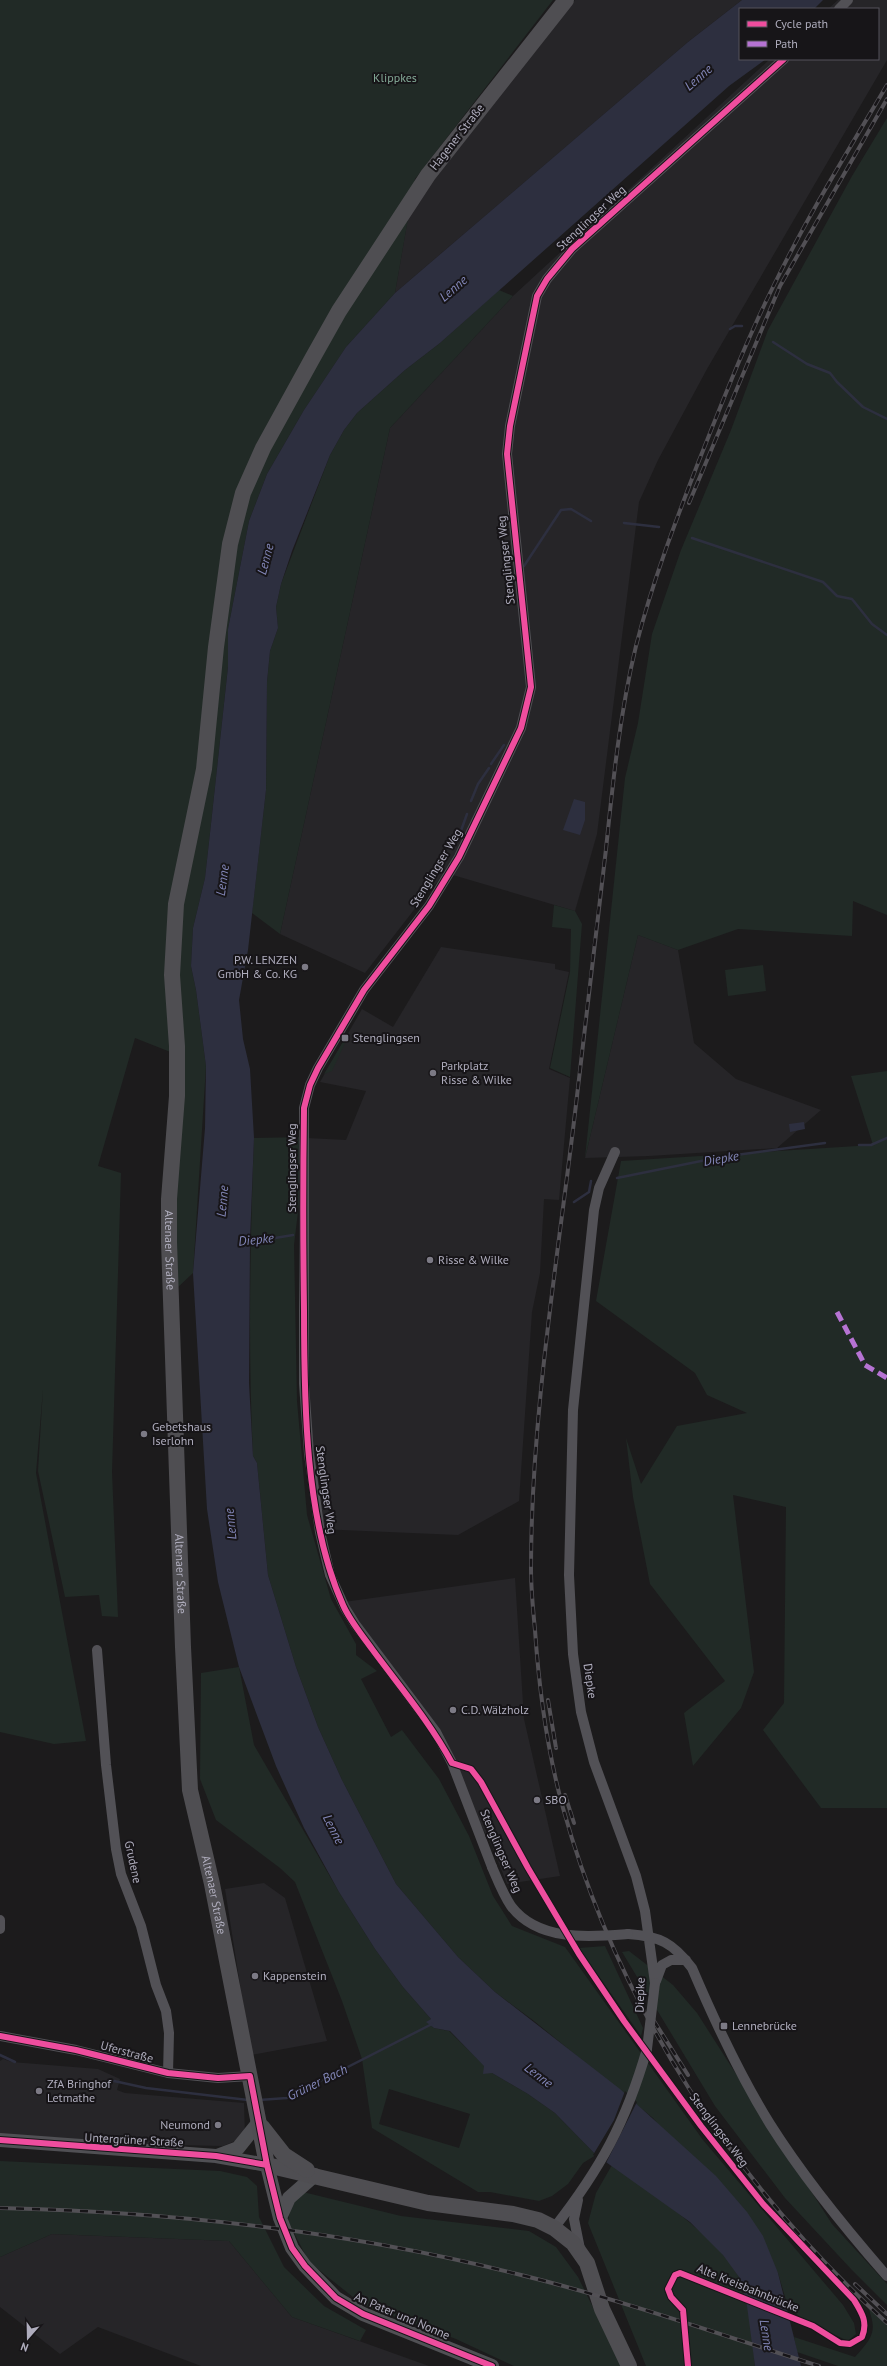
<svg xmlns="http://www.w3.org/2000/svg" width="887" height="2366" font-family="'PT Sans',sans-serif">
<style>
.built{fill:#262528}
.green{fill:#212a26;fill-rule:evenodd}
.water{fill:#2d2f3f}
.pier{fill:#1c1b1c}
.lines{fill:none;stroke-linecap:round;stroke-linejoin:round}
.stream{stroke:#2d2f3f;stroke-width:2.5}
.minor{stroke:#525156;stroke-width:10}
.secondary{stroke:#505054;stroke-width:14}
.primary{stroke:#4f4e52;stroke-width:16}
.rail-casing{stroke:#525055;stroke-width:4}
.rail{stroke:#171518;stroke-width:2.5;stroke-dasharray:8;stroke-linecap:butt}
.minor-bridge{stroke:#525156;stroke-width:10}
.quiet{stroke:#b673d3;stroke-width:5;stroke-dasharray:10 5;stroke-linecap:butt}
.cycleway-casing{stroke:#171518;stroke-width:8}
.cycleway{stroke:#ef4d9e;stroke-width:6}
.poi-dot{fill:#7c7a85;stroke:#171518;stroke-width:1.5}
.labels{text-anchor:middle;stroke-width:4;stroke-linejoin:round;paint-order:stroke}
.park-label{font-size:12px;fill:#83a896;stroke:#171518}
.street-label{font-size:12px;fill:#afadbd;stroke:#171518}
.poi-label{font-size:12px;fill:#afadbd;stroke:#171518;text-anchor:start}
.water-label{font-size:13px;font-style:italic;fill:#8387b9;stroke:#171518}
</style>
<rect width="100%" height="100%" fill="#1c1b1c"/>
<path class="built" d="M575,0h167l-54,42 -293,251 14,-81 55,-76z
M838,0h49v60l-180,309 -49,91 -19,42 -42,332 -22,77 -129,-38 -19,20 -62,80 -85,-39 110,-506 123,-132 257,-237h108v-50h-50z
M638,935l40,15 16,93 42,36 85,31 -44,38 -128,8 -64,2z
M441,947l114,17v5l14,3 -20,97 21,9 -11,122 -15,-1 -4,74 -8,39 -13,189 -61,34 -139,-6 -9,-72 -3,-319 39,2 20,-49 -46,-9 42,-73 31,18z
M515,1578l9,141 36,157 -53,8 -15,-38 -78,-146 -70,-98z
M264,1883l21,15 42,143 -76,14 -26,-166z
M3,2059l9,3 86,7 22,10 -3,11 8,3 119,10 1,34 -22,9 -223,-5v-80z
M52,2234l177,7 63,76 137,49h-228l-103,-39 -38,27 -60,-47v-50z"/>
<path class="green" d="M0,0h553l-138,179 -20,114 -49,54 -42,63 -37,64 -18,47 -21,108v38l-17,157 -6,54 -12,50 -2,38 5,24 10,76 -13,207 -17,16 -1,-57 8,-175 -48,-19 -37,128 23,7 -9,299 6,145 -16,-1 -3,-21 -34,2 -27,-126 5,-82 -7,84 50,268 -32,3 -54,-12z
M887,118v797l-34,-14 -1,35 -114,-7 -60,21 -40,-15 -53,223 40,-380 13,-55 14,-89 29,-84 50,-120 37,-100 84,-154z
M499,290l14,6 -123,132 -110,506 -28,-21 14,-123 1,-108 3,-31 8,-23 -2,-21 5,-23 49,-129 14,-25 13,-17 48,-43 35,-27z
M554,905l21,6 7,13 -12,153 -20,-9 20,-96 1,-43 -19,-2z
M763,965l3,26 -38,5 -3,-26z
M344,1040l2,1 -14,30 -8,3z
M887,1071v737h-66l-58,-78 21,-27 2,-196 -53,-12 21,177 -13,36 -48,58 -9,-53 41,-32 -75,-97 -17,-87 -7,-59 15,46 36,-58 70,-13 -40,-18 -12,-22 -99,-72 25,-140 252,-16 -22,-69z
M307,1137l-13,108 3,156 10,114 24,84 25,45v11l21,16 -16,8 30,58 11,-7 37,49 30,57 24,60 19,30 53,21 138,193 140,165 11,18 2,11 -8,7 -43,-20 -17,-14 -10,-34 -125,-155 -119,-97 -39,-29 -37,-35 -62,-73 -54,-104 -24,-53 -22,-60 -28,-92 -11,-112 -4,-7c-5,-106 -3,-212 1,-318z
M239,1667l15,78 85,147 36,57 28,38 28,32 -4,3 7,6 15,3 43,42 36,21 27,19 41,42 -13,8 -15,21 -16,12 -13,5 -49,-9h-12l-106,-64 -10,-69 -20,-58 -47,-119 -15,-14 -64,-48 -16,-41 1,-106zM389,2089l81,25 -11,34 -80,-24z
M605,1946l38,82 -2,8 -62,-88z
M629,1951l44,34 24,28 135,211 55,60v21l-36,-36 -66,-71 -70,-92 -93,-154z
M0,2161l220,10 27,6 10,9 2,31 25,50 40,39 42,24 -6,11 -68,-24 -63,-76 -177,-7 -52,23z
M612,2165c37,27 106,71 127,112 10,21 14,65 16,89h-109l-58,-143 8,-30z
M303,2192l98,24 128,15 27,16 22,30 44,89h-108l-58,-27 -93,-34 -54,-43 -21,-41 3,-15z
M867,2305l20,19v42h-49l-41,-14 -3,-15 61,20c18,-20 23,-26 12,-52z"/>
<path class="water" d="M742,0h81l-9,9h-74v50h26l-37,27 -289,257 -35,27 -48,43 -13,17 -14,25 -38,96 -11,33 -5,23 2,21 -8,23 -3,31 -1,108 -18,160 -9,50 4,39 7,30 4,69 -4,102 -1,143 4,73 4,7 11,112 28,92 22,60 24,53 54,104 62,73 37,35 125,97 96,87 31,36 16,24 15,37 23,93h-46l-8,-60 -8,-29 -16,-22 -33,-33 -94,-67 -41,-42 -27,-19 -36,-21 -9,1 1,-8 -34,-35 -16,-3 -8,-6 5,-3 -28,-32 -28,-38 -36,-57 -35,-64 -28,-62 -37,-99 -21,-85 -11,-73 -14,-236 12,-145 1,-62 -10,-76 -5,-24 2,-38 12,-50 6,-54 17,-157v-38l21,-108 18,-47 37,-64 42,-63 49,-54 293,-251z
M574,799l11,3v18l-5,15 -17,-5z
M804,1122l1,7 -15,3 -1,-8z"/>
<path class="pier" d="M625,2091l12,11 -31,61 -13,-8 21,-35z"/>
<g class="lines">
<path class="stream" d="M730,329l5,-3h7
M773,342l34,22 23,9 7,9 26,25 24,12
M624,523l35,4
M692,538l131,44 14,14 15,3 20,25 15,11
M524,566l37,-56 10,-1 20,12
M491,764l13,-19
M471,801l7,-17 11,-16
M458,839l9,-25
M859,1145h12l16,-7
M617,1178l104,-21 104,-14
M574,1202l15,-10 2,-11
M248,1240l15,-4 12,2 18,-3
M0,2055l15,7
M114,2081l32,7 102,12
M259,2100l28,-2 145,-74"/>
<path class="minor" d="M839,9l9,-9
M615,1152l-16,36 -5,22 -21,200 -4,165 4,79 8,58 13,50 42,114 9,35 10,72
M97,1650l9,115 10,84 5,25 20,52 15,59 10,26 3,22 -1,40
M492,1867l-40,-104 -16,-31 -81,-108 -10,-16 -15,-33 -10,-43 -11,-78 -5,-70v-276l6,-23 8,-17 46,-78 65,-84 30,-49 62,-129 10,-41 -24,-233 3,-28 27,-130 10,-17 25,-30 212,-190
M0,1920v9
M628,1934c32,2 45,9 64,34 23,54 47,106 78,156 34,54 75,104 117,152
M656,1981l6,-16 9,-5h15
M0,2036l76,14 92,23 50,5 32,-2
M578,2200l-4,19 6,30
M554,2228c47,-60 72,-106 93,-179"/>
<path class="secondary" d="M0,2140l216,16 51,9 13,53 12,30 13,18 31,32 27,16 129,52
M217,2156l21,-8 21,-26
M280,2218l9,-20 26,-23"/>
<g class="primary">
<path id="s1" d="M566,0l-138,175 -89,136 -27,48 -49,89 -20,45 -13,51 -14,103 -12,122 -28,135 -4,71 5,71v50l-8,103v43l14,405 7,143 22,94 55,281 161,38 85,11 25,6 16,8 19,15 14,20 15,46 27,57"/>
<path d="M262,2127l22,28 23,15"/>
</g>
<g class="rail-casing">
<path id="rail" d="M887,85c-39,66 -80,132 -113,200 -29,58 -52,118 -76,178 -23,60 -46,120 -62,183 -16,66 -23,135 -30,203 -11,88 -21,176 -31,264 -18,151 -44,304 -44,456 0,20 2,41 4,61 4,59 12,120 28,178 55,198 172,377 324,515
M689,503l91,-217 107,-187
M548,1700l8,48
M565,1795l9,28
M654,2021l34,54
M0,2208c175,4 347,23 517,66 102,25 202,60 302,92
M855,2284l32,30"/>
</g>
<use href="#rail" class="rail"/>
<path class="minor-bridge" d="M492,1867c6,14 11,27 19,39 27,36 79,31 117,28
M647,2049l8,-66"/>
<path class="quiet" d="M837,1312l28,53 22,13"/>
<g class="cycleway-casing">
<path id="cycleway" d="M0,2036l76,14 92,23 50,5 32,-2 17,89 13,53 12,30 13,18 31,32 27,16 129,52
M0,2140l216,16 51,9
M688,2366l-5,-56 -12,-13 -3,-8 7,-14 5,-2 133,53 27,17 10,1 12,-7c6,-15 0,-24 -8,-37l-91,-96 -62,-78 -77,-105 -45,-67 -51,-86 -47,-86 -10,-13 -19,-6c-22,-41 -52,-76 -80,-114 -10,-14 -22,-28 -29,-44 -38,-84 -39,-203 -39,-295 -1,-67 -1,-134 0,-202l6,-23 8,-17 46,-78 65,-84 30,-49 62,-129 10,-41 -24,-233 3,-28 27,-130 10,-17 25,-30 212,-190"/>
</g>
<use href="#cycleway" class="cycleway"/>
</g>
<g class="poi-dot">
<circle cx="305" cy="967" r="4"/>
<rect x="341" y="1034" width="8" height="8" rx="2"/>
<circle cx="433" cy="1073" r="4"/>
<circle cx="430" cy="1260" r="4"/>
<circle cx="144" cy="1434" r="4"/>
<circle cx="453" cy="1710" r="4"/>
<circle cx="537" cy="1800" r="4"/>
<circle cx="255" cy="1976" r="4"/>
<rect x="720" y="2022" width="8" height="8" rx="2"/>
<circle cx="39" cy="2091" r="4"/>
<circle cx="218" cy="2125" r="4"/>
</g>
<g class="labels">
<g class="park-label">
<text x="395" y="82">Klippkes</text>
</g>
<g class="street-label">
<text transform="translate(457 137) rotate(-52)" y="4">Hagener Straße</text>
<text transform="translate(591 218) rotate(-43)" y="4">Stenglingser Weg</text>
<text transform="translate(506 560) rotate(-96)" y="4">Stenglingser Weg</text>
<text transform="translate(436 868) rotate(-59)" y="4">Stenglingser Weg</text>
<text transform="translate(292 1168) rotate(-90)" y="4">Stenglingser Weg</text>
<text dy="4" stroke="none"><textPath href="#s1" startOffset="1355">Altenaer Straße</textPath></text>
<text transform="translate(326 1490) rotate(82)" y="4">Stenglingser Weg</text>
<text dy="4" stroke="none"><textPath href="#s1" startOffset="1679">Altenaer Straße</textPath></text>
<text transform="translate(590 1681) rotate(82)" y="4">Diepke</text>
<text transform="translate(501 1851) rotate(67)" y="4">Stenglingser Weg</text>
<text transform="translate(133 1862) rotate(78)" y="4">Grudene</text>
<text dy="4" stroke="none"><textPath href="#s1" startOffset="2003">Altenaer Straße</textPath></text>
<text transform="translate(640 1995) rotate(-88)" y="4">Diepke</text>
<text transform="translate(127 2052) rotate(15)" y="4">Uferstraße</text>
<text transform="translate(719 2130) rotate(53)" y="4">Stenglingser Weg</text>
<text transform="translate(134 2140) rotate(3)" y="4">Untergrüner Straße</text>
<text transform="translate(748 2288) rotate(22)" y="4">Alte Kreisbahnbrücke</text>
<text transform="translate(402 2316) rotate(23)" y="4">An Pater und Nonne</text>
</g>
<g class="poi-label">
<text x="297" y="964" text-anchor="end">P.W. LENZEN<tspan x="297" dy="14">GmbH &amp; Co. KG</tspan></text>
<text x="353" y="1042">Stenglingsen</text>
<text x="441" y="1070">Parkplatz<tspan x="441" dy="14">Risse &amp; Wilke</tspan></text>
<text x="438" y="1264">Risse &amp; Wilke</text>
<text x="152" y="1431">Gebetshaus<tspan x="152" dy="14">Iserlohn</tspan></text>
<text x="461" y="1714">C.D. Wälzholz</text>
<text x="545" y="1804">SBO</text>
<text x="263" y="1980">Kappenstein</text>
<text x="732" y="2030">Lennebrücke</text>
<text x="47" y="2088">ZfA Bringhof<tspan x="47" dy="14">Letmathe</tspan></text>
<text x="210" y="2129" text-anchor="end">Neumond</text>
</g>
<g class="water-label">
<text transform="translate(698 77) rotate(-41)" y="5">Lenne</text>
<text transform="translate(453 288) rotate(-41)" y="5">Lenne</text>
<text transform="translate(265 559) rotate(-75)" y="5">Lenne</text>
<text transform="translate(222 880) rotate(-82)" y="5">Lenne</text>
<text transform="translate(721 1158) rotate(-10)" y="5">Diepke</text>
<text transform="translate(222 1201) rotate(-85)" y="5">Lenne</text>
<text transform="translate(256 1239) rotate(-6)" y="5">Diepke</text>
<text transform="translate(230 1524) rotate(-96)" y="5">Lenne</text>
<text transform="translate(334 1829) rotate(63)" y="5">Lenne</text>
<text transform="translate(539 2075) rotate(37)" y="5">Lenne</text>
<text transform="translate(317 2082) rotate(-26)" y="5">Grüner Bach</text>
<text transform="translate(767 2335) rotate(81)" y="5">Lenne</text>
</g>
</g>
<rect x="739" y="8" width="140" height="52" fill="#171518" stroke="#54525a"/>
<rect x="747" y="21" width="20" height="6" fill="#ef4d9e" stroke="#54525a"/>
<text x="775" y="28" font-size="12" fill="#afadbd">Cycle path</text>
<rect x="747" y="41" width="20" height="6" fill="#b673d3" stroke="#54525a"/>
<text x="775" y="48" font-size="12" fill="#afadbd">Path</text>
<g transform="translate(28 2338) rotate(200)" stroke="#171518" stroke-width="3" paint-order="stroke">
<path d="M0-3L7 15L0 10L-7 15Z" fill="#afadbd"/>
<text y="-6" font-size="11" font-weight="bold" text-anchor="middle" fill="#afadbd">N</text>
</g>
</svg>
